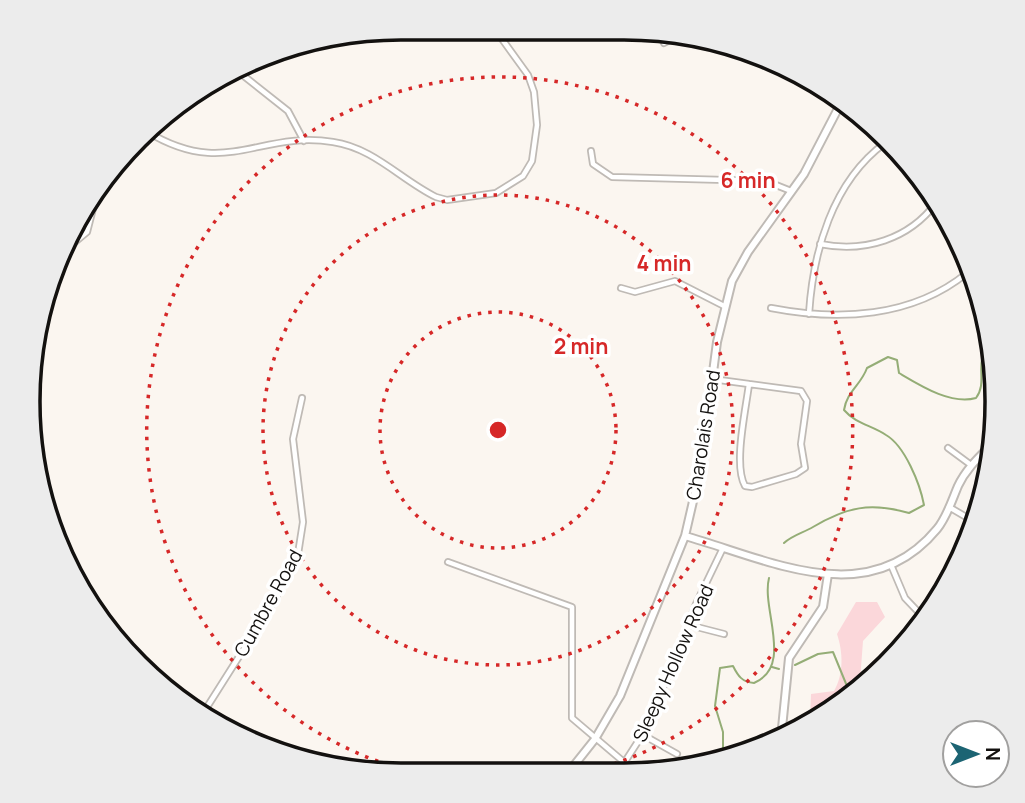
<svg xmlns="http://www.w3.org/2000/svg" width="1025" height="803" font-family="Manrope,sans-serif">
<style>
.green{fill:#fbd7da}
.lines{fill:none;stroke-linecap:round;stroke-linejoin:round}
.stream{stroke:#94ad76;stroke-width:2}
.street-casing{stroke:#bfbab5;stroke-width:8}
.secondary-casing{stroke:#bfbab5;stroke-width:10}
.street{stroke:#fff;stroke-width:4.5}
.secondary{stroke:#fff;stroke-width:6}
.ring{fill:none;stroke:#d62828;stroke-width:3.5;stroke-dasharray:3.5 7}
.labels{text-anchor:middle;stroke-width:7;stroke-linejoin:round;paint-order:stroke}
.street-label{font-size:19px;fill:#13110f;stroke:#fff}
.rim{fill:none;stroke:#13110f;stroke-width:3.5}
.centre{fill:#d62828;stroke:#fff;stroke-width:3.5}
.ring-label{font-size:21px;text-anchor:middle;font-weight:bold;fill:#d62828;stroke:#fff;stroke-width:7;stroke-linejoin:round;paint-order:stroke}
</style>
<rect width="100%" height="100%" fill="#fbf6f0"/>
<path class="green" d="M856,602h21l8,15 -22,24 -3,40 -50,44 1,-31 23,-3c10,-17 9,-39 3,-57z"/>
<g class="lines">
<path class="stream" d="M784,543c9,-8 19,-10 29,-16 34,-20 57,-25 96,-14l15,-8c-4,-21 -19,-59 -38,-70 -15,-10 -30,-11 -42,-25 3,-19 17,-25 23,-42l21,-11 9,3 2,13c22,13 52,32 77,25 13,-17 -4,-38 15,-52
M795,665l23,-11 15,-2 16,39
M772,667l7,2
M723,759v-27l-8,-26 5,-38 13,-2c5,10 9,16 21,17 40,-17 7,-74 15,-105"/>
<g class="street-casing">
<path id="street" d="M664,43l15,-8
M235,69l53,42 16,30
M146,131c80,49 112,-1 187,11 41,6 68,38 103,55l11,3 49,-7 27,-17 9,-15 5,-36 -3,-33 -6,-17 -34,-47
M591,151l2,13 19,13 154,4 25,10
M820,244c45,9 89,-5 116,-41
M63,252l24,-20 11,-43
M621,288l14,4 40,-11 49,25
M771,308c67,13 141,10 196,-35
M809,314c4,-62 23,-132 76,-171
M712,379l37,5
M749,384l52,7 6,10 -6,43 4,24 -9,6 -44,13 -7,-1c-12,-21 1,-77 4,-102z
M948,448l23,17
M949,507l24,14
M448,562l124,45v111l53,45
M891,565l14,33 20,21
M689,625l35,9
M895,650l28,-32
M202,715l71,-112 25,-49 5,-32 -10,-83 9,-41
M643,735l34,19
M617,774l31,-48 48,-122 27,-56"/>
</g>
<g class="secondary-casing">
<path id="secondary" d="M685,536c83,23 183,77 252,-7 10,-12 15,-29 21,-43 7,-15 18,-26 30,-38
M781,738l8,-80 34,-51 5,-33
M568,773l27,-34 25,-43 65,-160 15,-65 17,-129 15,-61 16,-29 56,-78 38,-73"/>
</g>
<use href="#street" class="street"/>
<use href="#secondary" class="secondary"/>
</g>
<g class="ring">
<circle cx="498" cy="430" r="118"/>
<circle cx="498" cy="430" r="235"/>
<path d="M398 768A353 353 0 1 1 583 773"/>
</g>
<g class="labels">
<g class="street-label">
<text transform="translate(703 435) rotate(-81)" y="7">Charolais Road</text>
<text transform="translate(268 603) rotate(-61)" y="7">Cumbre Road</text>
<text transform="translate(673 663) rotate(-66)" y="7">Sleepy Hollow Road</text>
</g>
</g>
<path d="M0 0H1025V803H0ZM401 40H624A361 361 0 0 1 985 401V402A361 361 0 0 1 624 763H401A361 361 0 0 1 40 402V401A361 361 0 0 1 401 40Z" fill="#ececec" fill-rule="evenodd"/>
<path class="rim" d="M401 40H624A361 361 0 0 1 985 401V402A361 361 0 0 1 624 763H401A361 361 0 0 1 40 402V401A361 361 0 0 1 401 40Z"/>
<circle cx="498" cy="430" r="10" class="centre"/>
<g class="ring-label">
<text x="748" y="188">6 min</text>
<text x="664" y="271">4 min</text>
<text x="581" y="354">2 min</text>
</g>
<g transform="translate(976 754) rotate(90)"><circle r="33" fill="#ffffff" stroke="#a1a09f" stroke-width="2"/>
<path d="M0-5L12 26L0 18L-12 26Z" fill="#1c6473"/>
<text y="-10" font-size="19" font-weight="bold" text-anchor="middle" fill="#13110f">N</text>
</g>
</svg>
